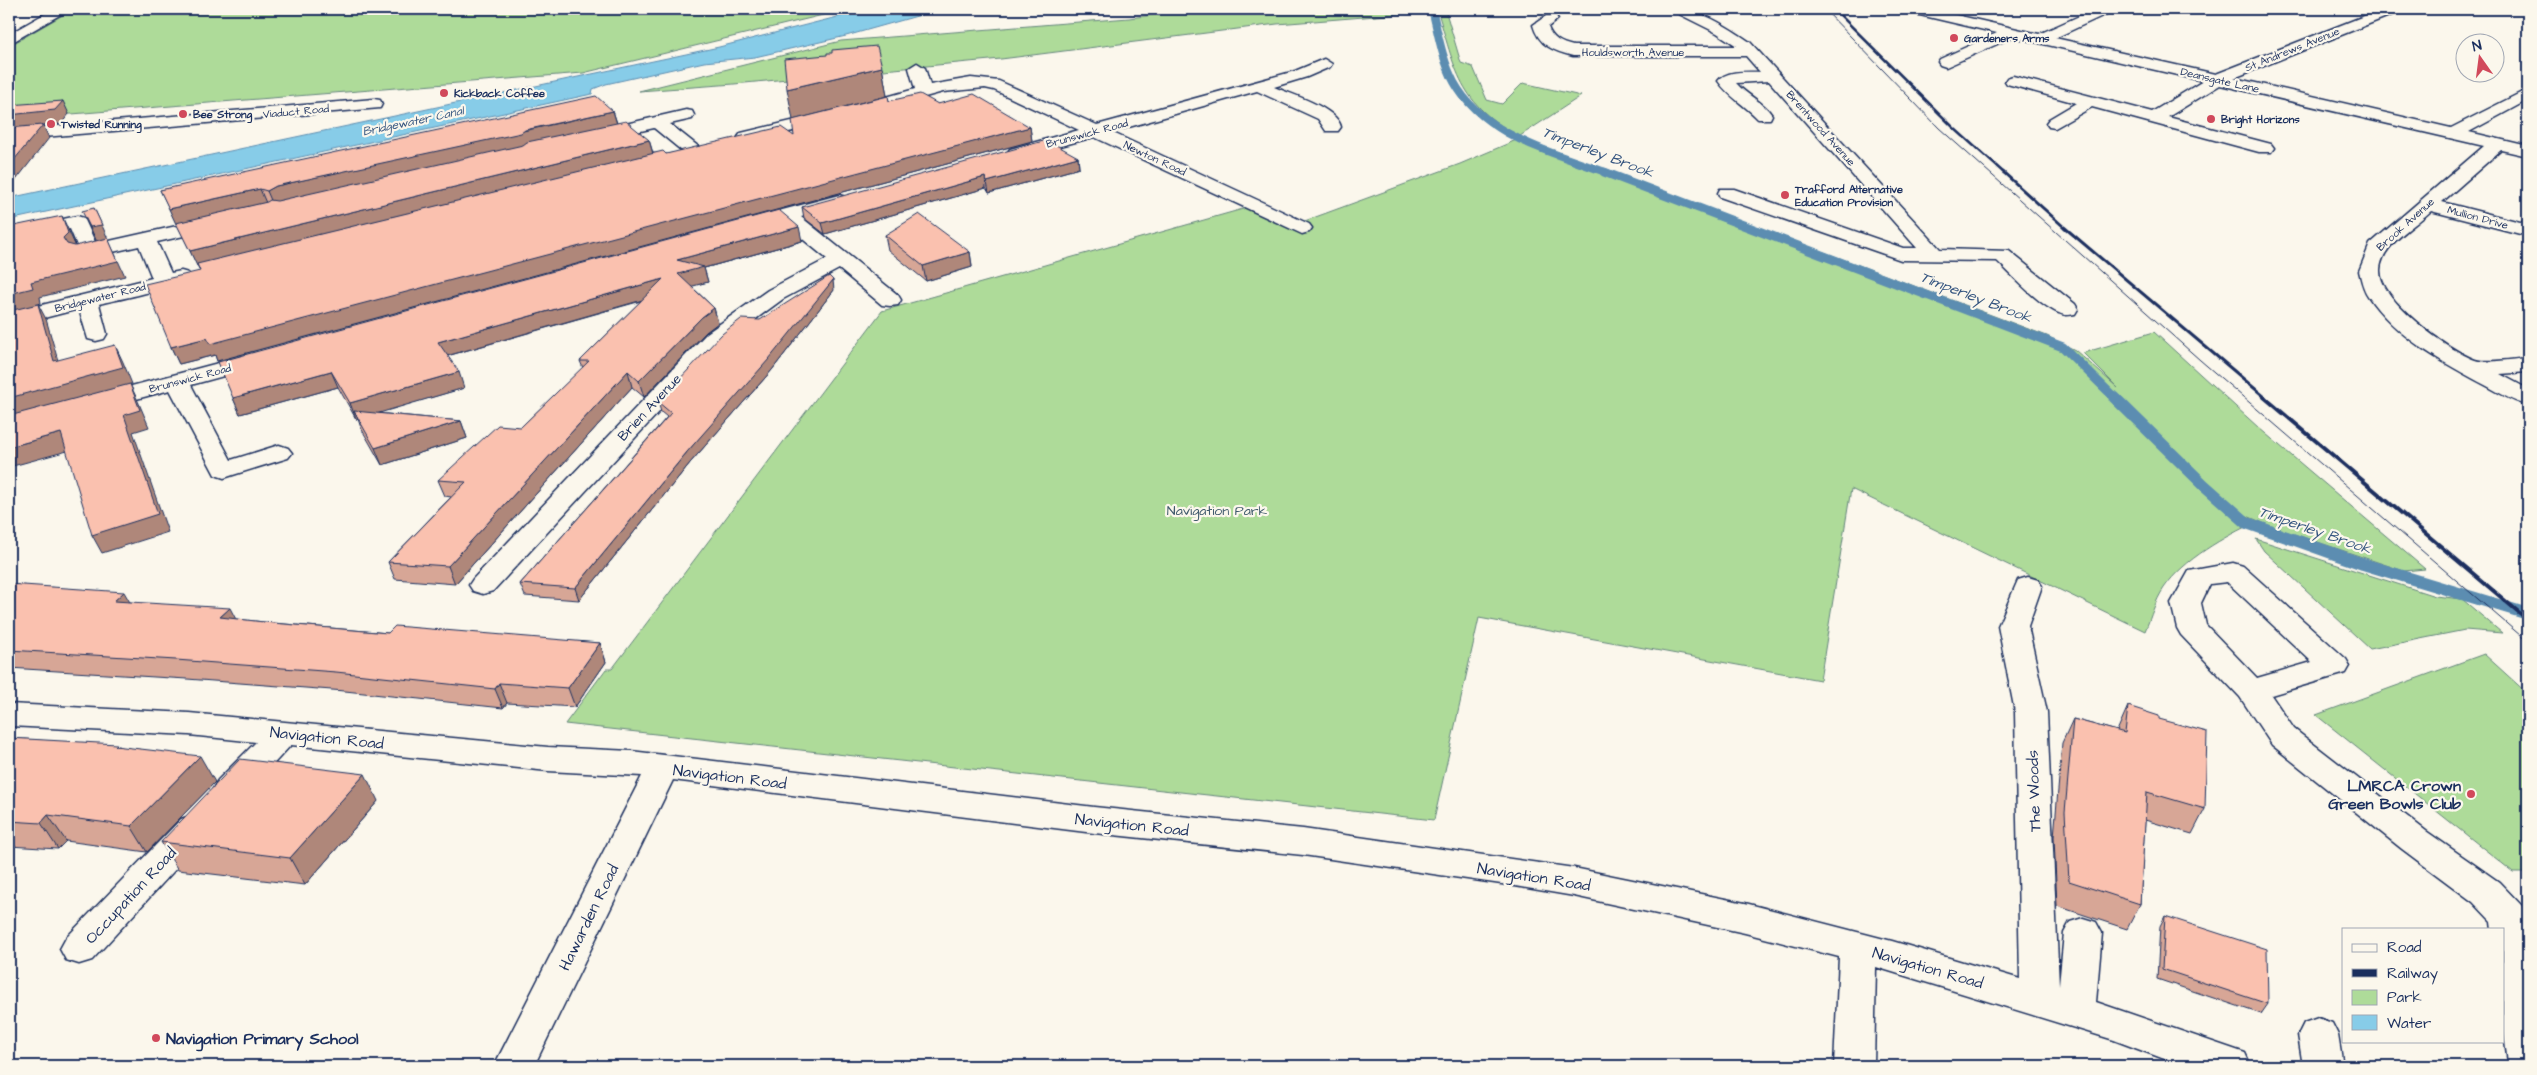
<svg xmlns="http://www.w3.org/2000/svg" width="2537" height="1075" font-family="'Architects Daughter',sans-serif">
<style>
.green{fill:#aedb99;stroke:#64857c}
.water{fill:#87cce8;stroke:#5c8db1}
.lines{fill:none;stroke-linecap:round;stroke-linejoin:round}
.stream-far2{stroke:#5c8db1;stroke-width:8}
.stream-far1{stroke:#5c8db1;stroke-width:9}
.stream{stroke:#5c8db1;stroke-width:12}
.minor-casing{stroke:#1b2f5e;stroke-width:3}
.minor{fill:#fbf7ec;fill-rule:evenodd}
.tram{stroke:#1b2f5e;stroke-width:1}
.rail-far2{stroke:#1b2f5e;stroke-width:2.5}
.rail-far1{stroke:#1b2f5e;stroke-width:3}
.rail{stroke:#1b2f5e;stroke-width:4}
.wall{fill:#d7a696;stroke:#1b2f5e}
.shaded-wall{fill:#af877a;stroke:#1b2f5e}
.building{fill:#fac1af;stroke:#1b2f5e}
.poi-dot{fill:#d1495b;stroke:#fbf7ec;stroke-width:2}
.labels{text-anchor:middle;stroke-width:4.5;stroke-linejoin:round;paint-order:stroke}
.far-poi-label{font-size:11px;font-weight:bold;fill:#1b2f5e;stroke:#fbf7ec;text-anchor:start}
.far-street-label{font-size:11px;fill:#1b2f5e;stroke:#fbf7ec}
.far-water-label{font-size:12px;font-style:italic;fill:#365680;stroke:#fbf7ec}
.street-label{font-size:14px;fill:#1b2f5e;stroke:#fbf7ec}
.park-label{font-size:14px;fill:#405a6d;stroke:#fbf7ec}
.water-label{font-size:15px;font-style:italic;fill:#365680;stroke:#fbf7ec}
.near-street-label{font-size:16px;fill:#1b2f5e;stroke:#fbf7ec}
.near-poi-label{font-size:16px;font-weight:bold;fill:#1b2f5e;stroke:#fbf7ec;text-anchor:end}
</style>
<rect width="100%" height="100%" fill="#fbf7ec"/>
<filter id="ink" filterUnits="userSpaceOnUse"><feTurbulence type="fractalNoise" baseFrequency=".02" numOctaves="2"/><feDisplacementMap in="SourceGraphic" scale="10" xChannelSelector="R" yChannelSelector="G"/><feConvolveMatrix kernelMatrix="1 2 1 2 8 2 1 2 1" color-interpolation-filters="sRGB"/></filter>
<g filter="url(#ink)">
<path class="green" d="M73,9h775l-265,64 -574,46v-73z
M1199,9h216l-14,5 -124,10 -276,35 -267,25 -95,7 202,-50 288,-23z
M1437,9h8l16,54 12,4 14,33 15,4 21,-21 58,13 -61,40c-61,-30 -65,-68 -83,-127z
M1521,138l526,198 28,14 43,38 -35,-35 71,-21 105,96 166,141 -21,2 -131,-44 -26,-11 9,6c-31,14 -73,38 -92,66 -9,13 -13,29 -19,43l-294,-142 -31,191 -341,-62 -45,202 -869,-96 41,-55h6l270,-358 368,-104 41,19 169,-62z
M2256,539l179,57 27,3 40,34 -37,-3 -95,19 -106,-98z
M2484,654l44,40v178h-15l-197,-157z"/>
<path class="water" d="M869,9h73l-96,27 -91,21 -51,5 -98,22 -13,5 -1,5 -583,126v-22l710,-151z"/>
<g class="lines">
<path class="stream-far2" d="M1432,9c6,24 10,50 22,73 30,55 99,70 154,91"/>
<path class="stream-far1" d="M1604,172l459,175 52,51"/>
<path class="stream" d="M2114,397l90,88 43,38 116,41 165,50"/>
<g class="minor-casing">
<path id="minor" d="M53,9h17l-61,35v-10z
M1077,9h22l-2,3 -19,1z
M1669,9c29,-2 57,17 81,33l190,207 69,2 66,53 3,5 -3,5c-6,1 -10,2 -16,-1 -21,-9 -45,-36 -62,-52l-96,-1 -181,-63 -2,-4 2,-4h14l169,59h14l-148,-167 -33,2c11,13 27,18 36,32l-2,4h-12c-14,-15 -28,-21 -40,-38 8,-11 30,-9 42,-9l-14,-16h-173c-19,-5 -34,-10 -40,-31l13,-9h10l2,3 -10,8c4,12 13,16 25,19h164l-20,-13z
M1905,9h25l109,25 56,-25h18l-2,3 -56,26 161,36 166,-65h19l-2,3 -165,66 217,50 77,-39v11l-59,32 59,14v10l-27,-6 -59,52 86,22v12l-97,-25c-16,15 -50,34 -51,59 -1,31 69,80 95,90 10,4 40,-1 53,-2v14l-28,2 28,15v16c-15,-3 -28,-12 -41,-19 -43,-23 -92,-49 -119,-90 -5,-7 -7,-17 -9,-25l11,-27 114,-98 -264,-61 -52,32 103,27 3,4 -3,4h-12l-167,-45 -37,21 -6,-1 -3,-4 3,-4 27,-16 -69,-19 -2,-3 2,-3 6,-2 139,36 51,-31 -190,-44 -67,30 -6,-2 -2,-3 2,-3 57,-26 -90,-21z
M1324,59l8,5 -2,3 -23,10 -33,10c17,7 63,21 67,40l-3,4h-12l-8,-12 -61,-28 -146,41 198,92 3,4 -3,4 -7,2 -208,-97 -78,21 -6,-1 -3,-4 3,-4 69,-19 -85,-40 -9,-2 -42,4 -58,16 -8,-5 2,-4 36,-10 -6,-21 8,-5 8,5 5,17 41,-7 28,3 98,44 198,-54z
M374,99l6,1 2,4 -2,4 -371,32v-10z
M686,110l6,1 2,4 -2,4 -22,5 29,23 3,4 -3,4h-12l-33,-27 -57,13 -6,-1 -3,-4 3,-4z
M829,112l6,1 2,4 -2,4 -88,21 -6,-1 -3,-4 3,-4z
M839,195l7,2 3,4 -3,4 -45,12 97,78 3,5 -3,5 -8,1 -8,-1 -43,-36 -56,30 -60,44 -230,248 -10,3 -10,-3 -4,-6 4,-6 234,-246 61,-43 59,-31 -45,-37 -34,9 -7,-2 -3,-4 3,-4z
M77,216l7,2 12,26 121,-27 7,2 3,4 -3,4 -67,15 14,31 10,-2 7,2 3,4c-6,9 -76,23 -92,27l8,30 -3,5 -8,2 -8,-2 -9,-30 -70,18v-14l143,-35 -13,-32 -57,13 -7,-2 -3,-4 6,-5 -8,-19 -36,8 -7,-2 -3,-4 3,-4z
M256,353l8,2 4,5 -4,5 -73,20 40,75 48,-15 9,3 4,5 -4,5 -55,17 -9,3 -9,-3 -45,-85 -71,19 -9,-2 -3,-5 3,-5z
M2233,563l10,3 103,93 4,7 -4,7 -75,22 23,34 132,102 73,51 23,24 6,15v145h-19l-1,-3 -5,-38v-96h-11l-1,-8 -18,-19 -71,-53 -130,-104 -32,-48 -59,-62 -4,-7 -6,-25 18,-32zM2227,582l85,80 -55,16 -51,-53 -5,-22 9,-19z
M2028,577l10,3 4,6 -14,40 19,86 12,274 5,-53 6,-11 13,-4 13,4 6,11 -6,69 149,51 6,13h-68l-69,-26 -238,-73 -2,99h-40l5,-109 -94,-24 -171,-37 -59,-10 -212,-31 -209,-22 -421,-53 -139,286h-40l148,-290 -94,-5 -257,-26 -49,53 -12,3 -12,-3 -5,-9 5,-9 38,-38 -67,-7 -180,-9v-22l180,9 359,34 83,4 463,56 209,22 271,39 171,35 147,38 128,38 -5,-267 -17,-86 20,-46z
M193,815l12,4 5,9 -5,9 -113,123 -13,4 -13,-4 -6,-11 6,-11 115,-119z
M2318,1018l14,5 6,12 5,31h-40l-5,-31 6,-12z"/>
</g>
<use href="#minor" class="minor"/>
<path class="tram" d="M1824,9l115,119 261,232 328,282"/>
<path class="rail-far2" d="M1834,9l120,119 50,45"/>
<path class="rail-far1" d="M2003,172l61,55 202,171"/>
<path class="rail" d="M2264,397l264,223"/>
</g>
<path class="wall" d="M882,67l5,29 2,5 49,3 92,23 2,14 -815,220 -2,-6 -36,9 -8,-17 29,-76 -40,-81 453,-79 4,12 32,17 4,13 13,1 128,-18z
M1078,157l1,11 -90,25 -3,-5 -161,46 -21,-16 -2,-11z
M885,235l85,17 2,15 -46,14 -38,-31z
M802,241l-98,27 4,14 -17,4 23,22 4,15 -12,9 -62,65 -12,-10 -177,197 -60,-5 -7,-17 63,-65 -6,-1 -7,-16 83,-53 62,-59 -3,-7 61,-60 -194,55 17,32 -87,25 84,8 6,17 -85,27 -21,-37 -3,-9h-2l-18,-32 -98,27 -7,-16z
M834,290l-62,80 -82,93 -111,137 -54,-4 -5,-12 147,-167 -6,-5 -3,-10z
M9,584l121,18 106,17 37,4 115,10 212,10 6,19 -31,45 -68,-4 -4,5 -158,-17 -158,-12 -178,-11z
M2128,706l31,13 46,90 -13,25 -47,-14 -5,84 -13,25 -70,-23 -3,-69 8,-94 11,-24 44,12z
M9,738l110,8 96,36 -68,70 -81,-11 -8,8 -49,-3z
M378,801l-73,84 -127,-15 -17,-28z
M2165,916l103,88 -7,10 -104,-35 3,-53z"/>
<path class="shaded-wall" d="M882,67l5,29 -94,24 -6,-31z
M63,101l6,13 -8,10 -18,1 6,13 -40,51v-74z
M613,111l4,13 -92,23 -252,58 -6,-14 9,-5z
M1030,127l2,14 -815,220 -2,-6 -36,9 -8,-17z
M649,140l4,14 -456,112 -7,-15z
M1078,157l1,11 -90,25 -2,-11z
M985,177l1,11 -161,46 -3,-11z
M260,189l6,14 -90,21 -7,-15z
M94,208l31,68 -85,21 1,6 -3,1 8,15 17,59 -54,-66v-18l22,-12 66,-40 -7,-15z
M62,216l14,31 -6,6 -7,-15z
M799,227l3,14 -98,27 4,14 -26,7 -4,-15 -1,-14z
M970,252l2,15 -46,14 -3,-15z
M663,279l4,14 -224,64 -5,-15z
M833,280l1,10 -62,80 -82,93 -111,137 -4,-12 112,-136z
M714,308l4,15 -12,9 -62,65 -5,-16 63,-64z
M115,345l8,17 9,22h-2l8,17 11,26 -16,5 35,100 -66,21 -10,-18 32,-120 -115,2v-19z
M331,371l7,16 -98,27 -7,-16z
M628,371l4,16 -177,197 -7,-18z
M459,372l5,16 -105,31 -5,-8 4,8h-2l-6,-16z
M461,421l6,17 -85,27 -7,-17z
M61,433l10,17 -62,17v-20z
M124,592l11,19 -21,-10z
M230,608l10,19 -20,-10z
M600,643l6,19 -31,45 -7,-19z
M499,683l8,20 -4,5 -8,-19z
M200,756l15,26 -68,70 -16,-26z
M365,774l13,27 -73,84 -15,-27z
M48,815l18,26 -8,8 -17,-26z"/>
<path class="building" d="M877,46l5,21 -95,22 -3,-30 43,-4v-2h5v-3z
M920,94l18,10 36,-10 56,33 -820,217 -3,-6 -36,9 -26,-63 55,-13 -3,-7 466,-113 3,3 115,-27 13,9 -2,-16 96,-24 1,5z
M596,96l17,15 -88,19 -4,3 -245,53 -9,5 -7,-2 -91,20 -9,-19z
M63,101l-8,9 -46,5v-10z
M626,121l23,19 -459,111 -14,-28 91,-21 3,-2 7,1 246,-56 4,-3z
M43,125l-34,41v-38z
M1047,140l31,17 -91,25 -2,-5 -163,46 -20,-16z
M94,208l8,17 -12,2 -8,-16z
M779,210l20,17 -122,33 27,7 -26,7 36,34 -12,9 -63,64 -11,-10 -180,195 -60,-4 78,-80 -28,-2 60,-55 23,2 68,-66h-9l83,-82 -225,63 21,30 -109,31 -19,-32 -98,27 -15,-36z
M919,214l51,38 -47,14 -38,-31z
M62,216l6,17 -5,5 4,6 8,2 33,-8 10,23 -87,21 2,6 -24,6v-67z
M829,276l4,4 -64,79 -82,93 -112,136 -55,-4 151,-171 -13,-11 64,-68 19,-15 19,1z
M38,304l16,57 61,-16 8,22 -114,31v-87z
M130,384l10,26 -16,5 34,99 -66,21 -31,-102 -52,14v-31z
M354,411l107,10 -86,27z
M9,584l115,8 -10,9 116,7 -10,9 53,6 115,10 7,-7 205,17 -32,45 -69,-5 -4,6 -159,-17 -160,-12 -167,-10z
M2128,706l31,10v3l48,13 -2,77 -58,-17 -7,112 -71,-23 -4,-69 8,-93 52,14z
M9,738l108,6 -2,2 85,10 -69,70 -83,-11 -7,8 -32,-2z
M240,759l125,15 -75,84 -129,-16z
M2165,916l102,33 1,55 -106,-35z"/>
</g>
<g class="poi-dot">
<circle cx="1954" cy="38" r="5"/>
<circle cx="444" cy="93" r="5"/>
<circle cx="183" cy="114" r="5"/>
<circle cx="2211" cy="119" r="5"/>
<circle cx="51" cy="124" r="5"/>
<circle cx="1785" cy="195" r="5"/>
<circle cx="2471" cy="794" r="5"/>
<circle cx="156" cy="1038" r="5"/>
</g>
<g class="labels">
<g class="far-poi-label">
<text x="1964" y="42">Gardeners Arms</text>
<text x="454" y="97">Kickback Coffee</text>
<text x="193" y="118">Bee Strong</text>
<text x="2221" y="123">Bright Horizons</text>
<text x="61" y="128">Twisted Running</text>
<text x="1795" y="193">Trafford Alternative<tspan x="1795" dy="13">Education Provision</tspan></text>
</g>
<g class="far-street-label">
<text transform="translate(2292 49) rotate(-22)" y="4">St Andrews Avenue</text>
<text x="1633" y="56">Houldsworth Avenue</text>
<text transform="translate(2220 80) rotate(13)" y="4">Deansgate Lane</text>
<text transform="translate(296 111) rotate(-5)" y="4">Viaduct Road</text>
<text transform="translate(1821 128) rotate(48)" y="4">Brentwood Avenue</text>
<text transform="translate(1087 133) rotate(-15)" y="4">Brunswick Road</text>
<text transform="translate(1155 158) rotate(25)" y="4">Newton Road</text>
<text transform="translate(2478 217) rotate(15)" y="4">Mullion Drive</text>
<text transform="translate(2405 224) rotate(-42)" y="4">Brook Avenue</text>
<text transform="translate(100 297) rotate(-14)" y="4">Bridgewater Road</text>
<text transform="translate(190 378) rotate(-15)" y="4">Brunswick Road</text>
</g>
<g class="far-water-label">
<text transform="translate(413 121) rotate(-12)" y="4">Bridgewater Canal</text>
</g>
<g class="street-label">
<text transform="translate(649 407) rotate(-47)" y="5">Brien Avenue</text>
</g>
<g class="park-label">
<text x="1217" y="515">Navigation Park</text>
</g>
<g class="water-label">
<text transform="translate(1598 152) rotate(21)" y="5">Timperley Brook</text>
<text transform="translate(1976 297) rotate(21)" y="5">Timperley Brook</text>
<text transform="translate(2315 530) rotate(19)" y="5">Timperley Brook</text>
</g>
<g class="near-street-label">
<text transform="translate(327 737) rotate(6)" y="6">Navigation Road</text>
<text transform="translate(730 776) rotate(7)" y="6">Navigation Road</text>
<text transform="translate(2033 791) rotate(-92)" y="6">The Woods</text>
<text transform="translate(1132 824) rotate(6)" y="6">Navigation Road</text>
<text transform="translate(1534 876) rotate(9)" y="6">Navigation Road</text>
<text transform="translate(130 895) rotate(-47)" y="6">Occupation Road</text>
<text transform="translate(588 917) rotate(-64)" y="6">Hawarden Road</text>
<text transform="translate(1928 967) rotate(16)" y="6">Navigation Road</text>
</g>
<g class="near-poi-label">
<text x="2461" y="791">LMRCA Crown<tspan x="2461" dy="18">Green Bowls Club</tspan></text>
<text x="166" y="1044" text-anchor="start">Navigation Primary School</text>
</g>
</g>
<rect width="2537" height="1075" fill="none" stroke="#fbf7ec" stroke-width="30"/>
<rect x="15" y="15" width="2507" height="1045" fill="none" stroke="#1b2f5e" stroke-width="2" filter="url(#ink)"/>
<rect x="2342" y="928" width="162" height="115" fill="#fbf7ec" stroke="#a1a7b3"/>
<rect x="2352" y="944" width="25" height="8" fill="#fbf7ec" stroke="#a1a7b3"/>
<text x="2387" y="952" font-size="15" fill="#1b2f5e">Road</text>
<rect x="2352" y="969" width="25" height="8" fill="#1b2f5e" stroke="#a1a7b3"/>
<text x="2387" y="978" font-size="15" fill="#1b2f5e">Railway</text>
<rect x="2352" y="990" width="25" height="15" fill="#aedb99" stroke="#a1a7b3"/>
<text x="2387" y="1002" font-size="15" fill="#1b2f5e">Park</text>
<rect x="2352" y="1015" width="25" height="15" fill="#87cce8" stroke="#a1a7b3"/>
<text x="2387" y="1028" font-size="15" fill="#1b2f5e">Water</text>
<g transform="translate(2480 58) rotate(346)"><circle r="24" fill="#fbf7ec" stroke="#a1a7b3"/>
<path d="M0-4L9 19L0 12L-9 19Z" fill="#d1495b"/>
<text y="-8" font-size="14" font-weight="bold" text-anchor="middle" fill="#1b2f5e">N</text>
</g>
</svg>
